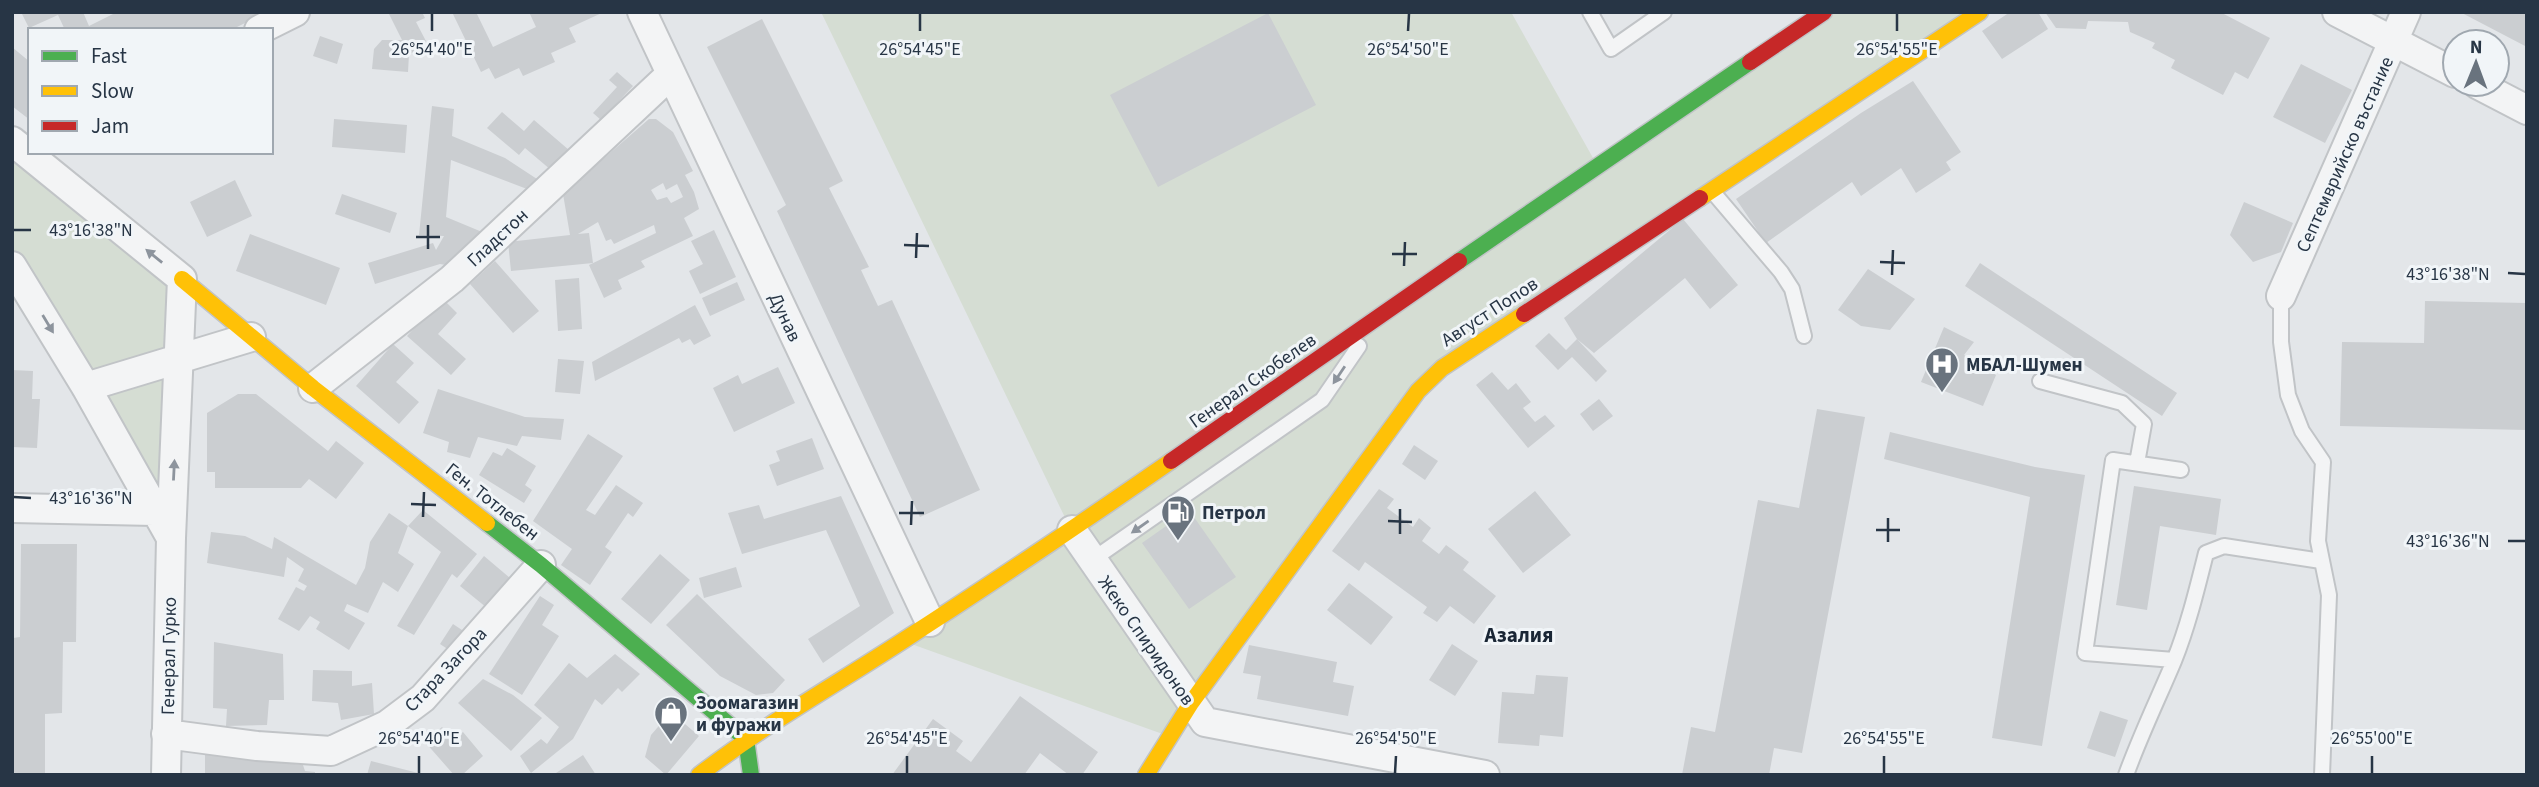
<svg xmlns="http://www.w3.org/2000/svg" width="2539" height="787" font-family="'Source Sans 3',sans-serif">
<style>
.green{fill:#d5ddd3}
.building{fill:#cbced1;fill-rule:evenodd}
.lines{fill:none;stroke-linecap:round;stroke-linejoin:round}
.lane-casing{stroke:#c1c4c7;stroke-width:18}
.street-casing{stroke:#c1c4c7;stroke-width:32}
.fast-casing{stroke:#c1c4c7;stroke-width:19}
.slow-casing{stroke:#c1c4c7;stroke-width:19}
.jam-casing{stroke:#c1c4c7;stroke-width:19}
.lane{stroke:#f3f4f5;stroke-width:14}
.street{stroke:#f3f4f5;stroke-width:28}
.fast{stroke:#4caf50;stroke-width:16}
.slow{stroke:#ffc107;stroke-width:16}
.jam{stroke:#c62828;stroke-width:16}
.oneway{fill:#8d949d}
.ticks{fill:none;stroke:#273545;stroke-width:2.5}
.labels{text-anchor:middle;stroke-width:6;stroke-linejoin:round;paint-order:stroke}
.street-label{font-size:19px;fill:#273545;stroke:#f1f5f8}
.poi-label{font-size:19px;font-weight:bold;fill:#273545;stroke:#f1f5f8;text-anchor:start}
.neighbourhood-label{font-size:21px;font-weight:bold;fill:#1a2635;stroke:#f1f5f8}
.ticks-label{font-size:18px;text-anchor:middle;fill:#273545;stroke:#f1f5f8;stroke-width:6;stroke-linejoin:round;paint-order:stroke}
</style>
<rect width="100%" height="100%" fill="#e3e6e9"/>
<path class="green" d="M821,12h690l86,153 227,-153h156l-538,356 -271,369 -268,-96 168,-111z
M12,141l170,138 -11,259 -159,-272z"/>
<path class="building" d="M21,12h62l6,14 28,-14h150l-36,18h-166l-7,-15 -29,13z
M388,12h34l3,6 -9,4 12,23 -19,9 -1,18 -36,-3 2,-20 8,-9h20z
M452,12h24l17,35 43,-20 -7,-15h75l-35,16 7,14 -25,11 4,9 -32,14 -4,-8 -24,11 -6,-11 -8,4z
M2010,12h28l10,17 -46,30 -20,-28z
M2045,12h175l50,26 -22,41 -13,-7 -12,23 -52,-27 4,-8 -23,-12 3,-5 -25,-11 -2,-10 -40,-1 -2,8 -30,-1z
M2460,12h67v35z
M1268,13l48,92 -158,82 -48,-92z
M762,19l81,162 -14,7 40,79 -8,3 17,36 14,-6 88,190 -60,27 -143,-306 9,-6 -79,-158z
M320,36l23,8 -6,20 -24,-8z
M12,47l18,15v58l-18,-14z
M2301,64l51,26 -27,53 -52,-26z
M617,72l16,14 -32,34 -8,-7 24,-26 -8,-7z
M1913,81l48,71 -15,10 5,8 -35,23 -15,-25 -40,28 -9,-14 -86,61 -30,-44 125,-86z
M432,106l22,3 -2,27 53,22 32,21 -10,10 -76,-29 -5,57 41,17 -35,32 -12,-2 -65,20 -7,-21 65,-20 3,7 8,-14 -25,-1z
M502,112l22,19 10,-11 35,30 -18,20 -26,-22 -6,7 -32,-27z
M334,119l73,6 -2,28 -73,-6z
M649,119h7l17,13 20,39 -8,4 9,17 5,17 -15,9 9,18 -52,25 4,6 -27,13 4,9 -18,9 -15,-33 67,-32 -2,-8 -40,19 -3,-5 -5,2 -8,-19 -20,12 11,-1 4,30 -82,8 -3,-29 62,-7 -7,-41zM663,183l3,7 11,-6 6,13 -12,6 -4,-6 -10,3 -6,-10z
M235,180l17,36 -45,21 -17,-35z
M342,194l55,19 -7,20 -55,-19z
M2244,202l49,21 -12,29 -28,10 -23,-27z
M1683,219l55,66 -28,24 -25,-31 -91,75 -17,-14 -13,-21z
M714,230l22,47 -36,17 -11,-23 14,-7 -12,-23z
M250,234l90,34 -14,37 -90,-34z
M495,261l44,50 -26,22 -43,-49z
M1980,263l197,130 -15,23 -197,-130z
M1868,269l47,30 -25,31 -29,-4 -23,-16z
M579,278l3,51 -24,2 -3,-51z
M737,282l8,18 -35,16 -8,-18z
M442,298l15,15 -19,21 28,25 -15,16 -44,-39z
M2425,301l102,2v127l-187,-4 2,-84 82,1z
M695,305l16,31 -17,9 -4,-6 -8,4 -3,-5 -84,43 -3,-19z
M1944,327l30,15 -10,13 32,20 -13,31 -62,-24z
M1549,333l17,17 11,-11 30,32 -11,11 -24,-25 -14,13 -23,-24z
M393,344l21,19 -18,19 23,20 -20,22 -43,-38z
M558,359l26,2 -4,33 -25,-2z
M778,367l17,36 -61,29 -21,-44 25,-13 4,9z
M12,370l21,1 -1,28h8l-3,49 -25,-1z
M1492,372l16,18 8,-7 15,19 -8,6 12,14 10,-7 10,11 -27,22 -52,-63z
M438,389l87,28 39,2 -3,21 -39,-4 -5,10 -39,-9 -8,21 -23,-6 2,-10 -26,-9z
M238,394h18l72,57 8,-10 28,22 -28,36 -27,-20 -8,9h-86v-16h-8v-59z
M1599,399l14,17 -20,15 -13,-17z
M1817,409l48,8 -63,336 -28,-5 -5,27h-87l9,-48 24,5 43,-232 41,8z
M1890,432l145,35 50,8 -43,271 -50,-8 38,-241 -146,-38z
M588,434l35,22 -37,54 9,5 21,-30 27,18 -10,14 -5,-4 -23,34 7,5 -22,33 -29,-20 11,-16 -39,-28z
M812,438l12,31 -47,17 -8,-21 11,-4 -4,-10z
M1414,445l24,16 -13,19 -23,-16z
M507,448l29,18 -11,19 7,5 -8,13 -45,-28 14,-23 9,4z
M2134,486l87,13 -5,36 -56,-9 -13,84 -31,-5z
M1379,489l15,10 -7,9 26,19 6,-9 12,10 -9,13 17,13 7,-9 23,17 -6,8 33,26 -22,28 -24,-18 -13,16 -14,-9 4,-6 -62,-45 -6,9 -27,-20z
M1535,491l36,44 -48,38 -35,-44z
M841,496l53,117 -71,50 -15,-24 52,-33 -34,-76 -84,24 -14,-41 31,-8 5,14z
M423,510l54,44 -20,24 -5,-4 -38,61 -17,-9 44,-74 -33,-26 -10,27 16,11 -16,28 -15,-10 -15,31 -21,-9 -3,7 21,12 -16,27 -33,-21 4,-7 -10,-6 -11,15 -21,-12 18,-32 8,4 3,-5 -9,-5 6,-12 -17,-12 -3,20 -77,-14 4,-31 34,4 27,13 2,-12 82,48 9,-17 5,-26 19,-29 19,13z
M1189,510l47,67 -47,32 -47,-66z
M21,544h56l-1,98h-13l-1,71 -17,1v61h-33l1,-137 7,-1z
M660,554l30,26 -39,44 -30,-25z
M484,556l32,27 -24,29 -32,-26z
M736,567l6,20 -38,11 -5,-20z
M1349,583l44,34 -22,28 -44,-35z
M697,594l88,86 -12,13 -17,2 -36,-19 -54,-51z
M540,596l14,9 -12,20 17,11 -37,59 -33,-21z
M453,624l15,10 -13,20 -15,-10z
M214,642l69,12 1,46h-15l-2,25 -41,1 1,-17 -14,-1z
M1452,644l26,17 -23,35 -26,-16z
M1249,645l88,17 -4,20 21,4 -6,30 -91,-17 4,-23 -18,-3z
M615,654l25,20 -18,18 -4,-4 -16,17 -7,-6 -22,40 -42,34 -11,-17 21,-17 6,5 12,-17 -25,-22 35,-42 18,15z
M313,670l39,1v15l20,-3 2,31 -33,6 -3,-17 -26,-2z
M1536,675l32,2 -5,60 -23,-2 -1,11 -41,-3 4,-51 32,2z
M483,679l30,16 29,23 -31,33 -53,-48z
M1020,696l78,56 -16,23h-13l-29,-22 -16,22h-132l41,-56 30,22 -7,10 15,11z
M2100,711l28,9 -13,37 -28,-9z
M671,712l28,24 -33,39 -21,-18 6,-22z
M442,727l11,13 10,-8 20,24 -21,19h-8l-29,-33z
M205,754l98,11 2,6 10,1v3h-110z
M583,755l13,20h-43z
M371,761l51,13v1h-55z"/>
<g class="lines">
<g class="lane-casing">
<path id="lane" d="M1590,12l21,37 53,-37
M1712,191l69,81 11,17 12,47
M2281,296v46l7,53 14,36 21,31 -5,79 11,54 -7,180
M2040,381l82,22 22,21 -7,39
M1092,560l230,-160 37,-54
M2174,660l-89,-7 28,-193 68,10
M2126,775c14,-39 32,-76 48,-114 14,-35 23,-72 32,-108l18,-7 97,15"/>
</g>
<g class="street-casing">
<path id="street" d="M642,12l288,610
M2337,12l118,61
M259,30l36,-18
M2477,84l50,26
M12,141l170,138 -11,259 -5,237
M12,266l74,121 85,151
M2281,296l125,-284
M86,387l165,-50
M313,388l139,-109 219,-205
M12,508l142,3
M1072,530l133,192 280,53
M166,734l91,12 74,5 56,-26 36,-27 118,-133"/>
</g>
<g class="fast-casing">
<path id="fast" d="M1459,261l291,-199
M487,523l54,42 205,174 5,36"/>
</g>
<g class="slow-casing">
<path id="slow" d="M1700,198l280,-186
M182,279l131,109 174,135
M699,775c65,-50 136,-90 205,-135 90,-58 179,-118 267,-179
M1146,775l45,-72 227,-312 24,-23 82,-54"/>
</g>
<g class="jam-casing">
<path id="jam" d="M1750,62l74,-50
M1524,314l176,-116
M1171,461l288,-200"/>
</g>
<use href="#lane" class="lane"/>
<use href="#street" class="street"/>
<use href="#fast" class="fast"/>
<use href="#slow" class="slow"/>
<use href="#jam" class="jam"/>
</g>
<defs><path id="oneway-solid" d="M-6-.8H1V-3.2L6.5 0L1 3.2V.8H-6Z" transform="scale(1.75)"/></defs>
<g class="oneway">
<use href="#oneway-solid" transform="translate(154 256) rotate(-141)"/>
<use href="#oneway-solid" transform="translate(48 324) rotate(59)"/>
<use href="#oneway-solid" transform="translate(1339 375) rotate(124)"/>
<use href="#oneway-solid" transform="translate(174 470) rotate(-87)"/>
<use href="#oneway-solid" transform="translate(1140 527) rotate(145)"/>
</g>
<path class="ticks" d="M432,31v-17M920,31v-17M1408,31l1,-17M1897,31v-17M14,230h17M416,237h24M904,245l25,1M428,249v-24M1392,254h25M916,258l1,-25M1880,262l25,1M1404,266l1,-24M2508,273l17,1M1892,275l1,-25M14,497l17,1M411,504l25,1M899,513h25M423,517l1,-25M1388,521l24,1M911,525l1,-24M1876,530h24M1400,534v-25M2508,541h17M1888,542v-24M419,773v-17M907,773v-17M1395,773l1,-17M1884,773v-17M2372,773v-17"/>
<defs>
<g id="hospital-pin" transform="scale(1.75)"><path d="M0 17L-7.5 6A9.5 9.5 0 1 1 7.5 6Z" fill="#69737e" stroke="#f1f5f8"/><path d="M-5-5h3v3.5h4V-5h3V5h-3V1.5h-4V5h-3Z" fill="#fff"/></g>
<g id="fuel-pin" transform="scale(1.75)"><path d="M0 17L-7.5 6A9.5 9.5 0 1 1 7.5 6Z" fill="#69737e" stroke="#f1f5f8"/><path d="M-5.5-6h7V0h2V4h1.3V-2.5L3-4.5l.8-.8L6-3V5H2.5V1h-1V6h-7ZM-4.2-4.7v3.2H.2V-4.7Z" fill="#fff"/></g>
<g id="shop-pin" transform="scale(1.75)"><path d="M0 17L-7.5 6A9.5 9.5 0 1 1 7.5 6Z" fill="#69737e" stroke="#f1f5f8"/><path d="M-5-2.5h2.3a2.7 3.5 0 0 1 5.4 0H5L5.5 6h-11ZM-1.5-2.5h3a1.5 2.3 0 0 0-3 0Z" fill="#fff"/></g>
</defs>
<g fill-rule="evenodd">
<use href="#hospital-pin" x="1942" y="364"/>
<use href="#fuel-pin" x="1178" y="512"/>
<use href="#shop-pin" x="671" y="713"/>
</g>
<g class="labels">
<g class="street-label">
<text transform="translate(2344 154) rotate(-66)" y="7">Септемврийско въстание</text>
<text transform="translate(497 237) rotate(-43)" y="7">Гладстон</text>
<text transform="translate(1489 311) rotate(-33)" y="7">Август Попов</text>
<text transform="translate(786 317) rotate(65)" y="7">Дунав</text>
<text transform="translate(1252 380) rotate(-35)" y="7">Генерал Скобелев</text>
<text transform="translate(493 501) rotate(38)" y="7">Ген. Тотлебен</text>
<text transform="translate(1147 640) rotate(55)" y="7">Жеко Спиридонов</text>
<text transform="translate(168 656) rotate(-89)" y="7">Генерал Гурко</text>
<text transform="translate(445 669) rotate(-46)" y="7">Стара Загора</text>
</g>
<g class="poi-label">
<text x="1966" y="371">МБАЛ-Шумен</text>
<text x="1202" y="519">Петрол</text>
<text x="696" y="709">Зоомагазин<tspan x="696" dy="22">и фуражи</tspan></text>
</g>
<g class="neighbourhood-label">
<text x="1519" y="642">Азалия</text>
</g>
</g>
<g class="ticks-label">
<text x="432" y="55">26°54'40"E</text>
<text x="920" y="55">26°54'45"E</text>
<text x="1408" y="55">26°54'50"E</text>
<text x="1897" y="55">26°54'55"E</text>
<text x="91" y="236">43°16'38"N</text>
<text x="2448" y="280">43°16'38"N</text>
<text x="91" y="504">43°16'36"N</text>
<text x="2448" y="547">43°16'36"N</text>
<text x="419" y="744">26°54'40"E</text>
<text x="907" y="744">26°54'45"E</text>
<text x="1396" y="744">26°54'50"E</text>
<text x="1884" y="744">26°54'55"E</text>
<text x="2372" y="744">26°55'00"E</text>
</g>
<rect width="2539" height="787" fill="none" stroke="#273545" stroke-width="28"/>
<rect x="28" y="28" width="245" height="126" fill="#f1f5f8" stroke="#a0a8b0" stroke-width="2"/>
<rect x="42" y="51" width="35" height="10" fill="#4caf50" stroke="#a0a8b0" stroke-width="2"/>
<text x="91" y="63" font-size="21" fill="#273545">Fast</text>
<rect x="42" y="86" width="35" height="10" fill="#ffc107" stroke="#a0a8b0" stroke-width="2"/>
<text x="91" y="98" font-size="21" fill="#273545">Slow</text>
<rect x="42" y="121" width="35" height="10" fill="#c62828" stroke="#a0a8b0" stroke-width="2"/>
<text x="91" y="133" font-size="21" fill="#273545">Jam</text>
<g transform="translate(2476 63) rotate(1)"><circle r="33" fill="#f1f5f8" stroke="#a0a8b0" stroke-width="2"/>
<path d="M0-5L12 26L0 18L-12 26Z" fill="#69737e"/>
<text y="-10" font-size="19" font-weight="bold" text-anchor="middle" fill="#273545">N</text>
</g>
</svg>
